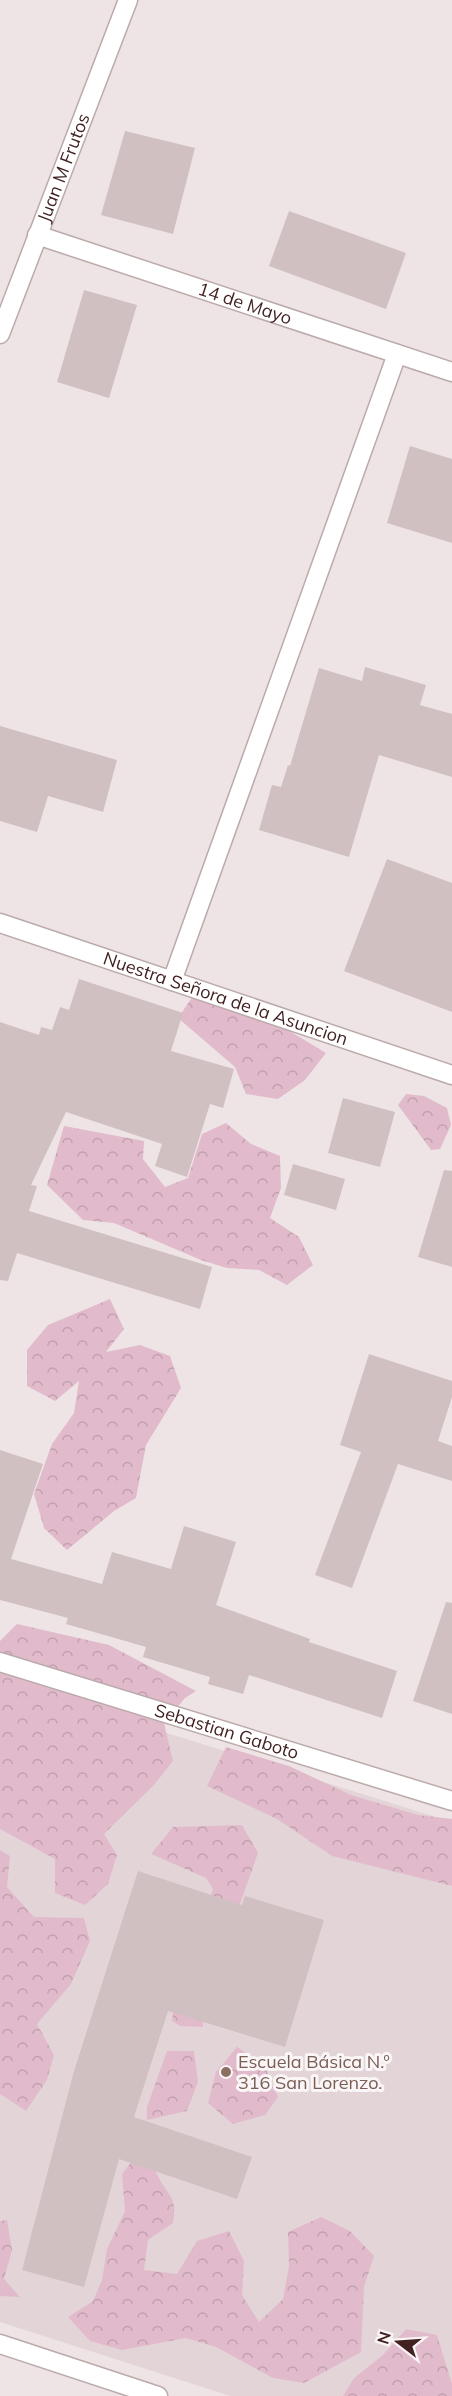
<svg xmlns="http://www.w3.org/2000/svg" width="452" height="2396" font-family="Mulish,sans-serif">
<style>
.built{fill:#e3d5d7}
.forest{fill:url(#forest-crowns)}
.building{fill:#d0c0c2}
.lines{fill:none;stroke-linecap:round;stroke-linejoin:round}
.minor-casing{stroke:#baa;stroke-width:21}
.minor{stroke:#fff;stroke-width:18}
.education-dot{fill:#8d6e63;stroke:#faf5f6;stroke-width:2}
.labels{text-anchor:middle;stroke-width:6;stroke-linejoin:round;paint-order:stroke}
.street-label{font-size:18px;fill:#422221;stroke:#faf5f6}
.education-label{font-size:18px;fill:#785e54;stroke:#faf5f6;text-anchor:start}
</style>
<defs>
<pattern id="forest-crowns" width="20" height="18" patternUnits="userSpaceOnUse" patternTransform="scale(1.5)"><rect width="20" height="18" fill="#e1bbcb"/><path d="M2 6a3 3 0 1 1 6 0M12 15a3 3 0 1 1 6 0" fill="none" stroke="#c2a0ae"/></pattern>
</defs>
<rect width="100%" height="100%" fill="#efe4e5"/>
<path class="built" d="M0,1681l452,141v574h-222l-230,-74z"/>
<path class="forest" d="M193,996l80,25 53,32 -21,27 -27,19 -32,-5 -11,-27 -57,-49z
M406,1094l18,2 23,12 4,17 -11,24 -9,1 -33,-45z
M226,1123l25,21 29,12 1,32 -11,30 29,19 14,28 -26,20 -28,-15 -32,-2 -26,-8 -87,-37 -31,-3 -36,-35 17,-59 80,15 -1,18 22,28 23,-9 14,-44z
M110,1299l14,30 -18,23 34,-7 30,11 11,32 -35,57 -10,53 -22,13 -47,39 -23,-22 -10,-34 18,-50 22,-31 5,-32 -24,20 -28,-15v-36l21,-25z
M17,1624l92,21 87,46 -11,7 -21,25 9,38 -19,24 -50,49 13,21 -9,29 -23,21 -30,-12v-34l-55,-30v-188z
M226,1747l63,19 62,29 67,20 34,4v67l-120,-30 -55,-37 -70,-33z
M242,1825l16,28 -54,152 -1,22 -23,-1 -8,-5 2,-18 39,-114 -7,-11 -55,-24 22,-27z
M0,1850l10,6 -3,31 27,30 50,1 6,23 -19,43 -34,40 17,31 -7,25 -21,31 -26,-17z
M237,2047l27,18 14,32 -13,18 -32,9 -25,-21 8,-31z
M167,2051h27l4,31 -11,29 -40,9v-13z
M147,2141c3,11 5,23 10,33 10,22 21,21 16,49l-25,17 -4,30 33,4 20,-33 32,-10 15,30 -2,34 17,27 24,-23 6,-33 -1,-34 33,-15 29,14 24,25 -10,31 -3,65 -57,31 -31,-5 -57,-31 -30,-9 -64,12 -32,-9 -22,-24 25,-16 9,-21 5,-31 18,-38 -3,-37z
M7,2220l5,30 -8,29 16,18 -20,-1v-75z
M406,2329l31,6 15,49v12h-109l11,-18 29,-23z"/>
<path class="building" d="M125,131l70,17 -22,86 -72,-19z
M289,211l117,42 -20,56 -117,-43z
M84,290l53,15 -28,93 -52,-16z
M410,446l42,13v84l-65,-20z
M365,667l61,18 -6,20 32,9v63l-73,-22 -30,102 -90,-27 13,-45 9,2 7,-22 2,1 29,-98 43,13z
M0,726l117,34 -14,52 -55,-16 -11,36 -37,-11z
M387,859l65,24v129l-108,-41z
M79,979l104,34 -12,38 63,18 -11,39 -13,-4 -23,73 -32,-11 7,-22 -96,-32 -35,73 6,1 -8,25 183,56 -12,42 -183,-56 -9,28 -8,-1v-258l39,13 2,-8 11,3 8,-23 9,3z
M343,1098l52,14 -15,55 -52,-14z
M293,1164l52,15 -9,31 -52,-15z
M444,1170l8,1v96l-34,-10z
M369,1354l83,27v16l-14,44 14,5v35l-54,-17 -46,124 -37,-13 46,-123 -21,-7z
M0,1450l43,14 -32,95 91,25 10,-32 59,17 13,-43 52,16 -20,63 94,34 -1,3 88,29 -15,47 -133,-43 -6,19 -35,-10 2,-7 -67,-20 3,-10 -80,-23 2,-6 -68,-18z
M446,1602l6,1v111l-39,-13z
M138,1871l104,34 3,-9 79,24 -39,127 -117,-36 -34,106 118,40 -15,42 -118,-40 -35,128 -62,-17 52,-199z"/>
<g class="lines">
<g class="minor-casing">
<g id="minor">
<path id="s1" d="M37,235l415,137"/>
<path id="s2" d="M0,334l128,-334"/>
<path id="s3" d="M0,923l452,152"/>
<path d="M172,981l225,-627"/>
<path id="s4" d="M0,1662l452,139"/>
<path d="M0,2344l158,52"/>
</g>
</g>
<use href="#minor" class="minor"/>
</g>
<circle class="education-dot" cx="226" cy="2072" r="6"/>
<g class="labels">
<g class="street-label">
<text dy="6" stroke="none"><textPath href="#s2" startOffset="178">Juan M Frutos</textPath></text>
<text dy="6" stroke="none"><textPath href="#s1" startOffset="219">14 de Mayo</textPath></text>
<text dy="6" stroke="none"><textPath href="#s3" startOffset="238">Nuestra Señora de la Asuncion</textPath></text>
<text dy="6" stroke="none"><textPath href="#s4" startOffset="237">Sebastian Gaboto</textPath></text>
</g>
<g class="education-label">
<text x="238" y="2068">Escuela Básica N.º<tspan x="238" dy="21">316 San Lorenzo.</tspan></text>
</g>
</g>
<g transform="translate(398 2342) rotate(287)" stroke="#faf5f6" stroke-width="4.5" paint-order="stroke">
<path d="M0-4.5L10 22L0 15L-10 22Z" fill="#422221"/>
<text y="-9" font-size="16" font-weight="bold" text-anchor="middle" fill="#422221">N</text>
</g>
</svg>
